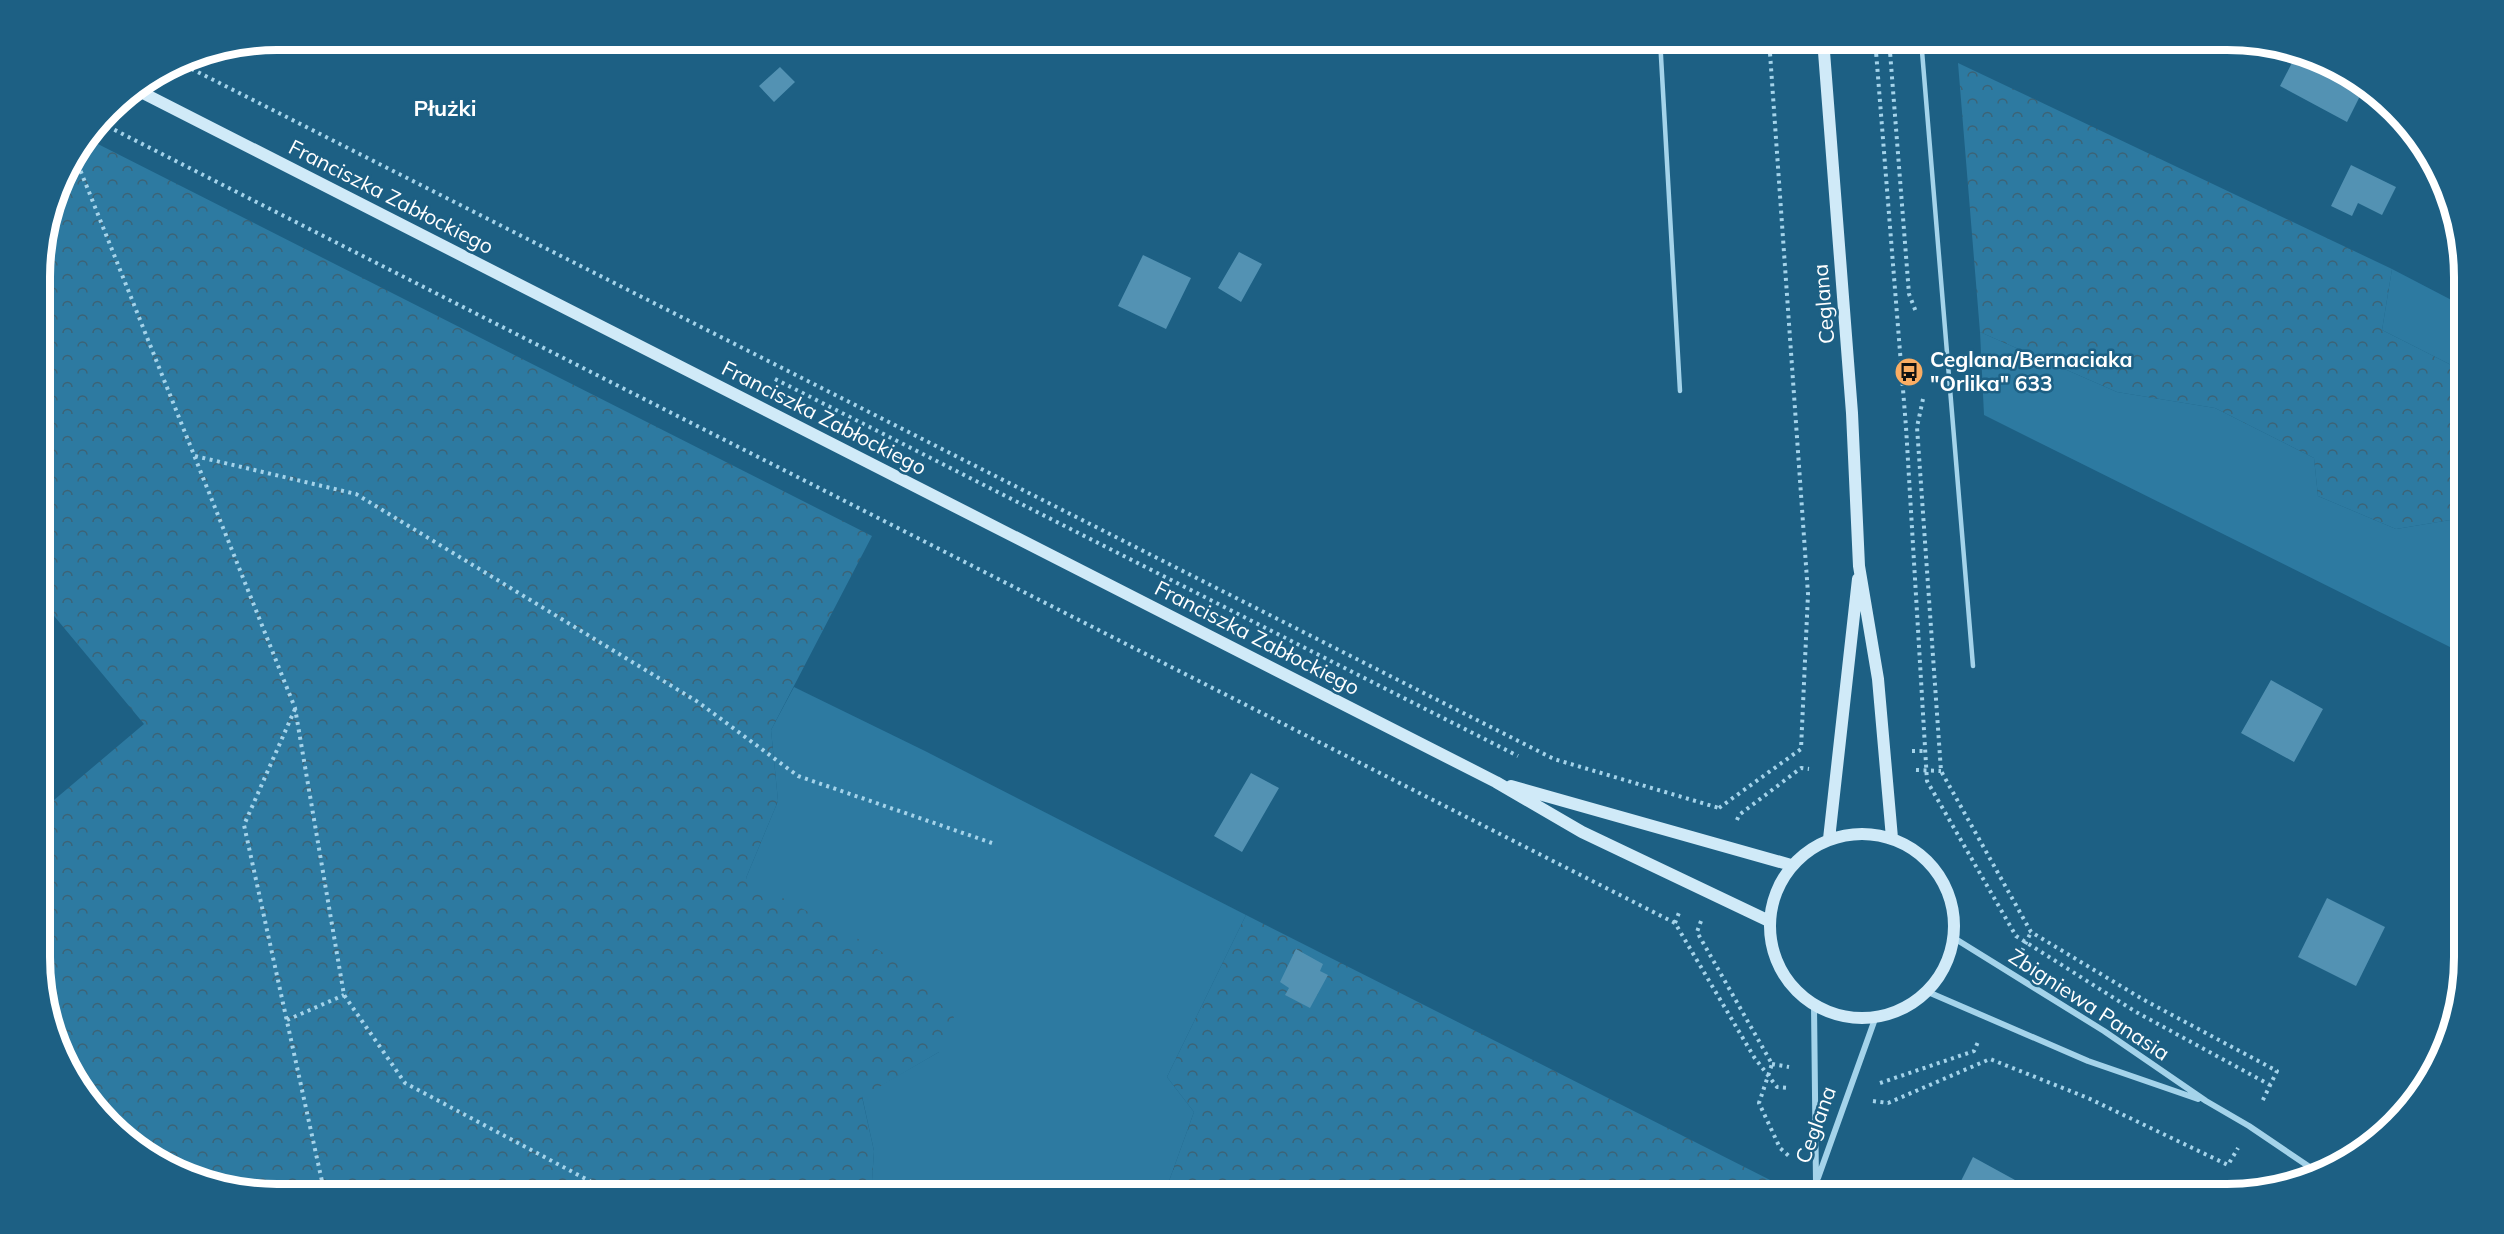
<svg xmlns="http://www.w3.org/2000/svg" width="2504" height="1234" font-family="Mulish,sans-serif">
<style>
.grass{fill:#2d7aa1}
.forest{fill:url(#forest-crowns)}
.building{fill:#5392b3}
.lines{fill:none;stroke-linecap:round;stroke-linejoin:round}
.path{stroke:#a4d3ea;stroke-width:4;stroke-dasharray:3 4.5;stroke-linecap:butt}
.lane{stroke:#a4d3ea;stroke-width:4.5}
.street{stroke:#a4d3ea;stroke-width:6}
.secondary{stroke:#d0eaf8;stroke-width:12}
.labels{text-anchor:middle;stroke-width:5;stroke-linejoin:round;paint-order:stroke}
.street-label{font-size:21px;fill:#fff;stroke:#1d6084}
.poi-label{font-size:21px;font-weight:bold;fill:#fff;stroke:#1d6084;text-anchor:start}
.neighbourhood-label{font-size:22px;font-weight:bold;fill:#fff;stroke:#1d6084}
.rim{fill:none;stroke:#fff;stroke-width:8}
</style>
<defs>
<pattern id="forest-crowns" width="20" height="18" patternUnits="userSpaceOnUse" patternTransform="scale(1.5)"><rect width="20" height="18" fill="#2d7aa1"/><path d="M2 6a3 3 0 1 1 6 0M12 15a3 3 0 1 1 6 0" fill="none" stroke="#3c6376"/></pattern>
</defs>
<rect width="100%" height="100%" fill="#1d6084"/>
<path class="grass" d="M2392,269l71,37v65l-81,-41z
M1980,332l137,60 98,16 99,50 4,38 78,33 60,-10 8,4v131l-480,-239z
M794,687l131,64 321,164 -79,162 27,35 -30,83h-293l3,-44 -12,-55 77,-44 -193,-174 32,-77 -7,-71z"/>
<path class="forest" d="M1958,63l434,206 -10,61 81,41 1,152 -8,-4 -60,10 -78,-33 -4,-38 -99,-50 -98,-16 -137,-60z
M88,139l784,397 -101,194 7,71 -32,77 149,81 59,58 -15,35 -77,45 12,54 -3,44h-594l-105,-24 -84,-69 -31,-54 -16,-59v-178l103,-87 -104,-125v-338l24,-90z
M1246,915l554,280h-636l30,-83 -27,-35z"/>
<path class="building" d="M2296,55l67,35 -16,32 -67,-36z
M780,67l15,15 -21,20 -15,-16z
M2351,165l45,22 -14,28 -24,-12 -6,13 -21,-10z
M2462,242l1,4v26l-13,-7z
M1239,252l23,12 -21,38 -23,-14z
M1143,255l48,23 -25,51 -48,-23z
M2271,680l52,29 -29,53 -53,-29z
M1251,773l28,15 -37,64 -28,-16z
M2327,898l58,29 -29,59 -58,-29z
M1296,949l27,15 -3,7 8,4 -18,33 -25,-13 4,-7 -9,-6z
M1973,1157l42,23 -7,15h-54z"/>
<g class="lines">
<path class="path" d="M1875,39l31,388 21,354 89,155 120,76 134,73
M1889,39l20,255 7,18
M178,62l1376,697 165,49
M101,123l1574,800 79,134 23,30 12,1
M75,157l220,551 49,287 61,88 211,112
M775,379l743,377
M1923,399l-6,28 24,344 90,161 113,68 133,71 -16,33
M195,456l161,38 342,208 100,74 194,67
M295,709l-51,116 81,370
M1912,751h14
M1916,770l25,1
M1719,808l82,-59 7,-155 -39,-555
M1737,820l2,-5 62,-47 8,1
M1701,921l-4,11 75,132 -13,39 21,45 10,9
M1675,923l5,-13
M2022,951l9,-19
M287,1020l57,-25
M1772,1064l17,3
M1880,1083l94,-32 4,-9
M1873,1101l15,2 102,-44 98,39 140,67 10,-17"/>
<path class="lane" d="M1660,39l20,352
M1921,39l52,627"/>
<path class="street" d="M1954,938l150,93 102,70 43,25 71,48
M1928,992l160,69 110,38
M1814,1006l2,176
M1818,1178l57,-159"/>
<path class="secondary" d="M1823,39l29,374 7,153 19,113 14,159
M135,89l1361,693 86,50 187,89
M1511,786l280,79
M1770 926a92 92 0 1 1 184 0a92 92 0 1 1-184 0Z
M1829,839l29,-260"/>
</g>
<defs>
<g id="bus-disc" transform="scale(1.5)"><circle r="9.5" fill="#faad63" stroke="#1d6084"/><path d="M-5-6H5V4H4V6H2V4H-2V6H-4V4H-5ZM-3.5-4V0h7V-4ZM-3.5 1.2v1.5H-2V1.2ZM2 1.2v1.5H3.5V1.2Z" fill="#111"/></g>
</defs>
<g fill-rule="evenodd">
<use href="#bus-disc" x="1909" y="372"/>
</g>
<g class="labels">
<g class="street-label">
<text transform="translate(391 197) rotate(27)" y="7">Franciszka Zabłockiego</text>
<text transform="translate(1824 304) rotate(-95)" y="7">Ceglana</text>
<text transform="translate(824 418) rotate(27)" y="7">Franciszka Zabłockiego</text>
<text transform="translate(1257 638) rotate(27)" y="7">Franciszka Zabłockiego</text>
<text transform="translate(2089 1005) rotate(33)" y="7">Zbigniewa Panasia</text>
<text transform="translate(1816 1125) rotate(-70)" y="7">Ceglana</text>
</g>
<g class="poi-label">
<text x="1930" y="367">Ceglana/Bernaciaka<tspan x="1930" dy="24">"Orlika" 633</tspan></text>
</g>
<g class="neighbourhood-label">
<text x="445" y="116">Płużki</text>
</g>
</g>
<path d="M0 0H2504V1234H0ZM277 50H2227A227 227 0 0 1 2454 277V957A227 227 0 0 1 2227 1184H277A227 227 0 0 1 50 957V277A227 227 0 0 1 277 50Z" fill="#1d6084" fill-rule="evenodd"/>
<path class="rim" d="M277 50H2227A227 227 0 0 1 2454 277V957A227 227 0 0 1 2227 1184H277A227 227 0 0 1 50 957V277A227 227 0 0 1 277 50Z"/>
</svg>
